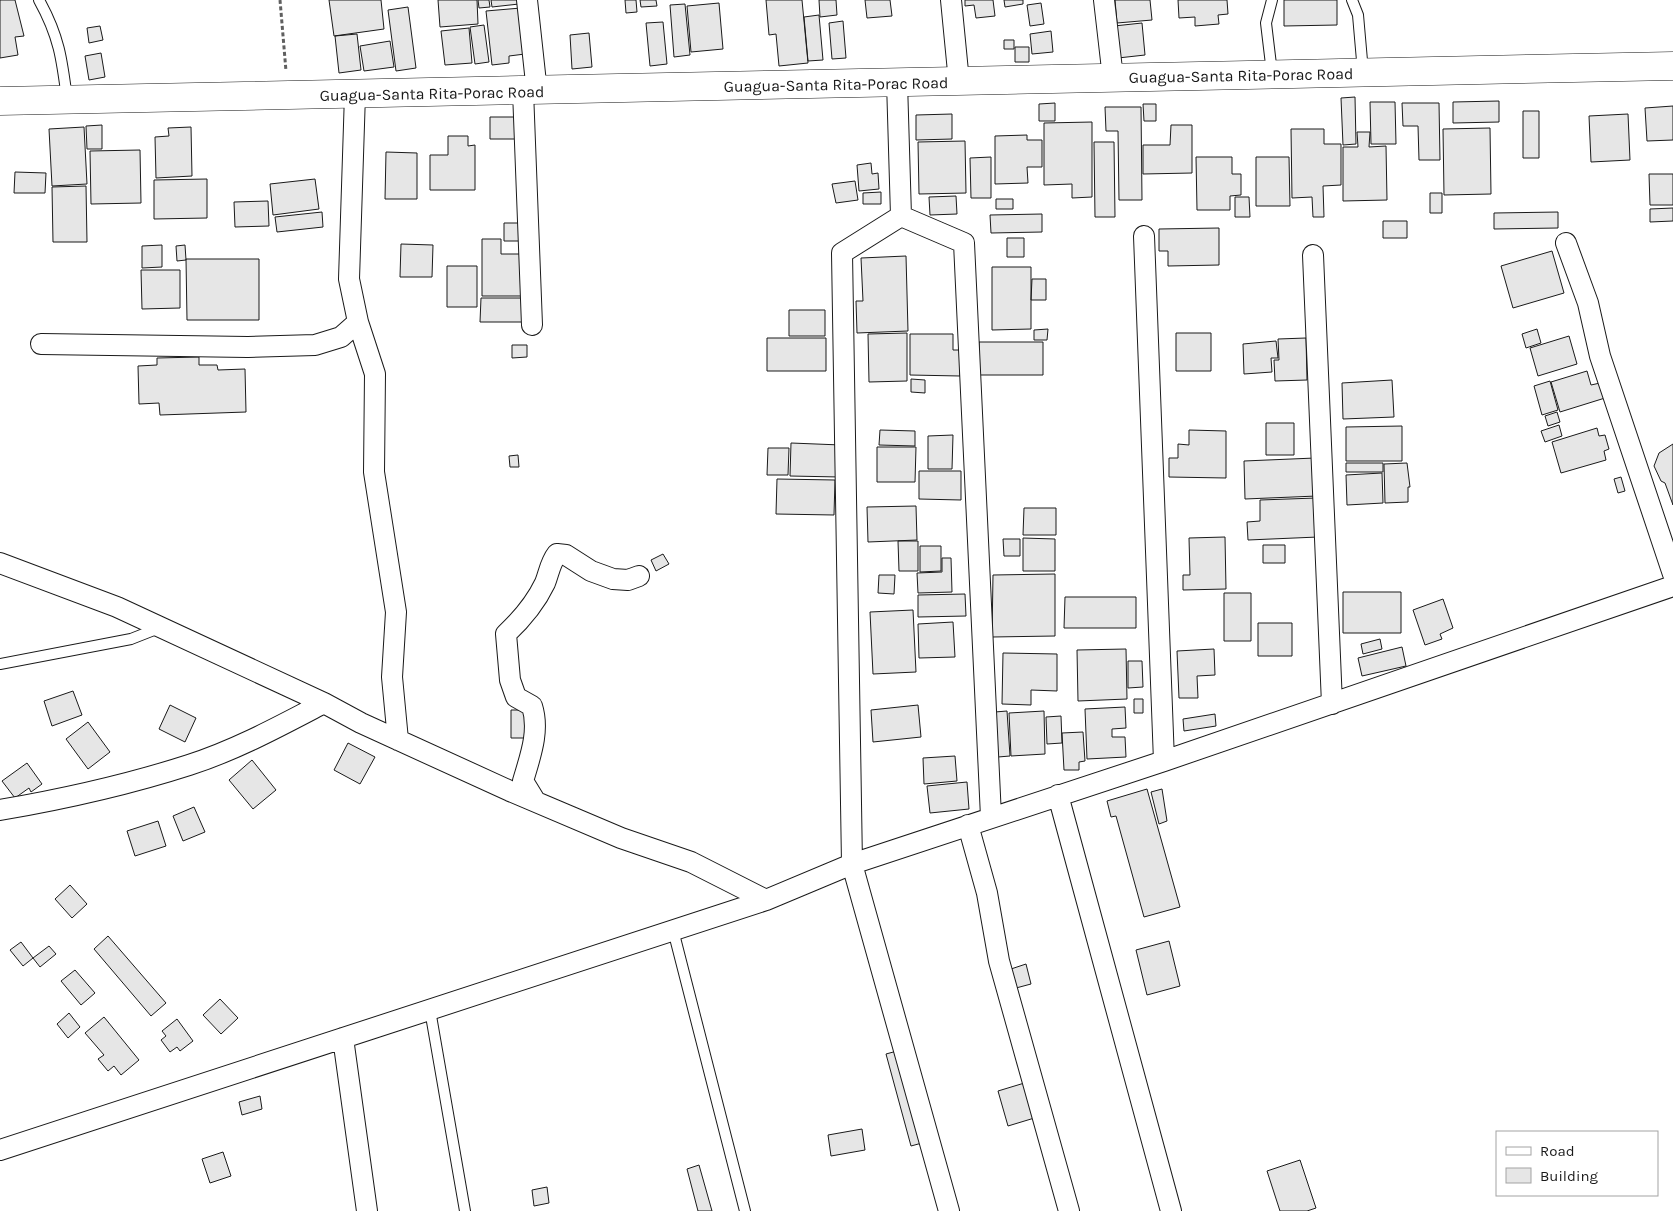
<svg xmlns="http://www.w3.org/2000/svg" width="1673" height="1211" font-family="Karla,sans-serif">
<style>
.building{fill:#e6e6e6;stroke:#1a1a1a}
.lines{fill:none;stroke-linecap:round;stroke-linejoin:round}
.service-casing{stroke:#1a1a1a;stroke-width:12}
.minor-casing{stroke:#1a1a1a;stroke-width:22}
.secondary-casing{stroke:#1a1a1a;stroke-width:29}
.path{stroke:#5f5f5f;stroke-width:3;stroke-dasharray:4 2.5;stroke-linecap:butt}
.service{stroke:#fff;stroke-width:10}
.minor{stroke:#fff;stroke-width:20}
.secondary{stroke:#fff;stroke-width:28}
.labels{text-anchor:middle;stroke-width:4;stroke-linejoin:round;paint-order:stroke}
.street-label{font-size:16px;fill:#1a1a1a;stroke:#fff}
</style>
<rect width="100%" height="100%" fill="#fff"/>
<path class="building" d="M0,0h15l9,36 -9,1 3,18 -18,3z
M329,0h52l3,29 -50,7z
M438,0h39l1,24 -38,3z
M478,0h11l1,7 -11,1z
M491,0h28v4l-27,3z
M625,0h11l1,12 -11,1z
M640,0h16l1,6 -16,1z
M766,0h36l6,63 -29,3 -3,-32 -7,1z
M819,0h17l1,15 -17,2z
M865,0h25l2,16 -25,2z
M965,0h28l2,16 -19,2 -2,-13 -9,1z
M1004,0h19v4l-18,3z
M1115,0h35l2,20 -35,3z
M1178,0h49l1,14 -10,1 1,9 -24,2v-9l-16,1z
M1284,0h53v25l-53,1z
M719,3l4,46 -32,3 -4,-46z
M1041,3l3,21 -14,2 -3,-21z
M685,4l5,51 -16,2 -4,-52z
M408,7l8,61 -20,3 -8,-61z
M521,8l4,46 -16,2v7l-17,2 -6,-54z
M819,15l4,45 -15,1 -4,-44z
M843,21l3,37 -14,1 -3,-36z
M663,22l4,42 -17,2 -4,-43z
M1142,23l3,32 -27,3 -4,-32z
M484,25l5,37 -14,2 -5,-37z
M100,26l3,14 -14,3 -2,-15z
M469,28l3,35 -27,2 -4,-34z
M1051,31l2,21 -21,2 -2,-20z
M589,33l3,34 -20,2 -2,-34z
M357,34l4,36 -22,3 -4,-37z
M1004,40h10v9h-10z
M390,41l4,26 -30,4 -4,-25z
M1015,47h14v15h-14z
M101,53l4,24 -16,3 -4,-24z
M1355,97l1,47 -13,1 -2,-47z
M1499,101v21l-46,1v-21z
M1370,102h25l1,42h-25z
M1055,103v18h-16v-17z
M1402,103h37l1,57h-21l-1,-34h-15z
M1143,104h13v17h-12z
M1673,106v34l-26,1 -2,-33z
M1105,107h36l1,93h-23l-1,-69h-12z
M1523,111h16v47h-16z
M952,114v25l-36,1v-25z
M1628,114l2,46 -39,2 -2,-46z
M490,117h30l-1,22h-29z
M1092,122v75l-20,1v-14l-28,1v-62z
M102,125v24h-15l-1,-23z
M1171,125h21v48l-49,1v-29h27z
M84,127l3,57 -35,2 -3,-57z
M191,127l1,49 -36,2 -1,-41 14,-1 -1,-8z
M1490,128l1,66 -47,1 -1,-66z
M1291,129h33v15h17v41l-18,1 1,31h-11l-1,-20 -20,1z
M1357,132h13l-1,15 17,-1 1,54 -44,1v-54h15z
M1027,135v5h15v27h-15l1,16 -33,1v-48z
M448,136h20v10l7,-1v45h-45v-35h18z
M965,141l1,52 -47,1 -1,-52z
M1094,142h20l1,75h-20z
M140,150l1,53 -50,1 -1,-53z
M386,152l31,1v46h-32z
M991,157v41h-20l-1,-40z
M1196,157h36v17h9v21l-11,1v14h-33z
M1256,157h33l1,49h-34z
M871,163l1,11 6,-1 1,16 -20,2 -2,-26z
M15,172l31,1 -1,20h-31z
M1649,174h24v31h-23z
M207,179v39l-53,1v-39z
M315,179l4,30 -46,6 -3,-31z
M855,181l3,19 -22,3 -4,-19z
M86,186l1,56h-34l-1,-55z
M881,192v12h-18v-11z
M1430,193h12v20h-12z
M956,196l1,18 -27,1 -1,-18z
M1235,197h14l1,20h-15z
M996,199h17v10h-17z
M268,201l1,25 -34,1 -1,-25z
M1673,208v13l-23,1v-13z
M322,212l1,15 -46,5 -2,-15z
M1558,212v16l-64,1v-16z
M1042,214v18l-51,1 -1,-18z
M1383,221h24v17h-24z
M504,223h20v18h-20z
M1219,228v37l-51,1v-15h-9v-22z
M1007,238h17v19h-17z
M482,239h19v15h22v42h-41z
M401,244l32,1 -1,32h-32z
M162,245v22l-20,1v-22z
M185,245l1,15 -9,1 -1,-15z
M1552,251l12,42 -51,15 -12,-42z
M906,256l2,75 -51,2 -1,-32h7l-2,-43z
M186,259h73v61h-72z
M447,266h30v41h-30z
M992,267h39v62l-39,1z
M141,270h39v38l-38,1z
M1032,279h14v21h-15z
M481,298h42l-1,24h-42z
M789,310h36v26h-36z
M1048,329l-1,11h-13v-10z
M1537,329l4,14 -15,5 -4,-14z
M907,333v48l-38,1 -1,-48z
M1176,333h35v38h-35z
M910,334h43v16h7v26l-50,-1z
M1569,336l8,28 -39,12 -8,-28z
M767,338h59v33h-59z
M1306,338l1,42 -32,1 -1,-21h5l-1,-21z
M1276,341l2,17h-7l1,14 -28,2 -1,-30z
M979,342h64v33h-64z
M512,345h15v12l-15,1z
M199,357v8h18l1,5 27,-1 1,43 -86,3 -1,-12 -20,1 -1,-38 19,-1v-7z
M1587,371l4,14 9,-2 5,15 -45,14 -9,-30z
M911,379l14,1v13l-14,-1z
M1392,380l2,37 -51,2 -1,-36z
M1550,381l8,29 -16,5 -8,-29z
M1557,412l3,10 -12,4 -3,-10z
M1266,423h28v32h-28z
M1559,425l3,11 -17,6 -4,-11z
M1402,426v35h-56v-34z
M1597,428l2,8 6,-1 4,14 -5,2 2,9 -45,13 -9,-31z
M880,430l35,1v15l-36,-1z
M1189,430l37,1v47l-57,-1v-19h9v-14l11,1z
M953,435l-1,34h-24v-33z
M791,443l50,2 -1,32 -50,-1z
M1673,444v61l-8,-22 -4,-2 -7,-15 5,-13z
M877,447h39l-1,35h-38z
M768,448h21l-1,27h-21z
M518,455l1,12h-9l-1,-11z
M1315,458l2,38 -72,3 -1,-38z
M1346,463h37v9h-37z
M1407,463l3,24h-2v15l-23,1 -1,-39z
M919,471h42v29l-42,-1z
M1382,473l1,30 -36,2 -1,-30z
M1621,477l4,14 -7,2 -4,-14z
M777,479l58,1 -1,35 -58,-1z
M1316,498l2,39 -70,3 -1,-18 13,-1v-21z
M916,506l1,34 -49,2 -1,-35z
M1024,508h32v27h-33z
M1225,537l1,52 -43,1v-15h7l-1,-37z
M1023,538l32,1v32h-32z
M1003,539h17v17h-16z
M898,541h20v30h-19z
M1263,545h22v18h-22z
M920,546h21v25l-21,1z
M663,554l6,10 -13,7 -5,-11z
M942,558h9l1,34 -34,1 -1,-20 25,-1z
M1055,574v62l-63,1 1,-62z
M879,575h16l-1,19 -16,-1z
M1343,592h58v41h-58z
M1224,593h27v48h-27z
M965,594l1,22 -48,1v-22z
M1065,597h71v31h-72z
M1443,599l10,29 -13,6 2,5 -17,6 -12,-35z
M913,610l3,62 -43,2 -3,-62z
M953,622l2,35 -36,1 -1,-34z
M1258,623h34v33h-34z
M1380,639l2,10 -19,5 -2,-10z
M1402,647l4,19 -44,10 -4,-18z
M1126,649l1,50 -49,2 -1,-51z
M1214,649l1,26 -18,1 1,22h-19l-2,-47z
M1003,653l54,1v37l-26,-1v15l-29,-1z
M1128,661h14l1,26 -15,1z
M73,691l9,24 -30,11 -8,-25z
M1134,699h9v14h-9z
M170,705l26,13 -11,24 -26,-13z
M918,705l3,32 -48,5 -2,-32z
M1125,707l1,21 -14,1v8h13l1,20 -39,2 -2,-50z
M511,710h20v28h-20z
M1007,711l3,45 -12,1 -3,-45z
M1044,711l1,43 -34,2 -2,-43z
M1215,714l1,12 -32,5 -1,-12z
M1061,716l1,27 -15,1 -1,-27z
M88,722l22,30 -22,17 -22,-30z
M1083,732l2,29 -6,1v8h-15l-2,-37z
M348,743l27,14 -15,27 -26,-14z
M955,756l2,25 -33,3 -1,-26z
M252,760l24,30 -23,19 -24,-29z
M27,763l15,21 -11,8 -2,-4 -14,10 -13,-17z
M967,782l2,27 -39,4 -3,-27z
M1147,789l33,118 -36,10 -28,-101 -5,1 -4,-16z
M1162,789l5,32 -8,3 -8,-32z
M194,807l11,25 -22,9 -10,-25z
M158,821l8,25 -31,10 -8,-25z
M70,885l17,19 -15,14 -17,-19z
M108,936l58,67 -15,13 -57,-67z
M1169,941l11,45 -33,9 -11,-45z
M21,942l12,16 -10,8 -13,-16z
M49,946l7,8 -16,13 -7,-9z
M1026,964l5,20 -15,4 -5,-19z
M75,970l20,23 -14,12 -20,-24z
M220,999l18,19 -17,16 -18,-19z
M69,1013l11,14 -12,11 -11,-14z
M104,1017l35,43 -18,15 -7,-9 -6,5 -10,-12 6,-4 -19,-22z
M177,1019l16,22 -13,10 -3,-4 -7,5 -9,-12 5,-4 -4,-5z
M897,1051l25,92 -11,3 -25,-92z
M1031,1081l10,35 -33,10 -10,-35z
M260,1096l2,13 -20,6 -3,-13z
M862,1129l3,21 -34,6 -3,-21z
M223,1152l8,24 -21,7 -8,-24z
M1300,1160l16,48 -9,3h-27l-13,-40z
M699,1165l13,46h-14l-11,-42z
M547,1187l2,16 -15,3 -2,-16z"/>
<g class="lines">
<g class="service-casing">
<path id="service" d="M39,0c20,36 23,59 28,99
M1272,0l-6,23 6,50
M1352,0l6,15 5,57
M0,664l131,-25 28,-11
M673,930l72,281
M430,1010l35,201"/>
</g>
<g class="minor-casing">
<path id="minor" d="M527,0l10,92
M951,0l8,82
M1104,0l9,78
M897,82l4,134
M523,91l9,234
M355,94l-6,185 9,43 17,52 -1,98 22,140 -4,65 6,63
M1144,236l20,525
M1566,243l22,60 12,53 73,218
M1313,255l19,449
M41,344l207,3 67,-2 26,-8 17,-15
M0,563l117,44 207,96 37,20 149,68 111,47 70,24 75,38
M1058,795l113,416
M534,799l-11,-18c7,-24 17,-50 9,-75l-16,-9 -6,-17 -4,-46c16,-15 29,-30 39,-51 4,-10 5,-20 12,-29l9,1 25,16 22,8 15,1 11,-4
M0,810c64,-11 127,-25 189,-45 47,-15 91,-39 135,-62
M968,825l19,68 12,68 70,250
M343,1038l24,173
M0,1150l766,-250 86,-36 312,-103 509,-175
M949,1211l-97,-347 -10,-611 59,-37 63,27 27,574"/>
</g>
<g class="secondary-casing">
<path id="secondary" d="M0,101l1673,-35"/>
</g>
<path class="path" d="M280,0l6,71"/>
<use href="#service" class="service"/>
<use href="#minor" class="minor"/>
<use href="#secondary" class="secondary"/>
</g>
<g class="labels">
<g class="street-label">
<text transform="translate(1241 75) rotate(-1)" y="6">Guagua-Santa Rita-Porac Road</text>
<text transform="translate(836 84) rotate(-1)" y="6">Guagua-Santa Rita-Porac Road</text>
<text transform="translate(432 93) rotate(-1)" y="6">Guagua-Santa Rita-Porac Road</text>
</g>
</g>
<rect x="1496" y="1131" width="162" height="65" fill="#ffffff" stroke="#a3a3a3"/>
<rect x="1506" y="1147" width="25" height="8" fill="#ffffff" stroke="#a3a3a3"/>
<text x="1540" y="1156" font-size="15" fill="#1a1a1a">Road</text>
<rect x="1506" y="1168" width="25" height="15" fill="#e6e6e6" stroke="#a3a3a3"/>
<text x="1540" y="1181" font-size="15" fill="#1a1a1a">Building</text>
</svg>
